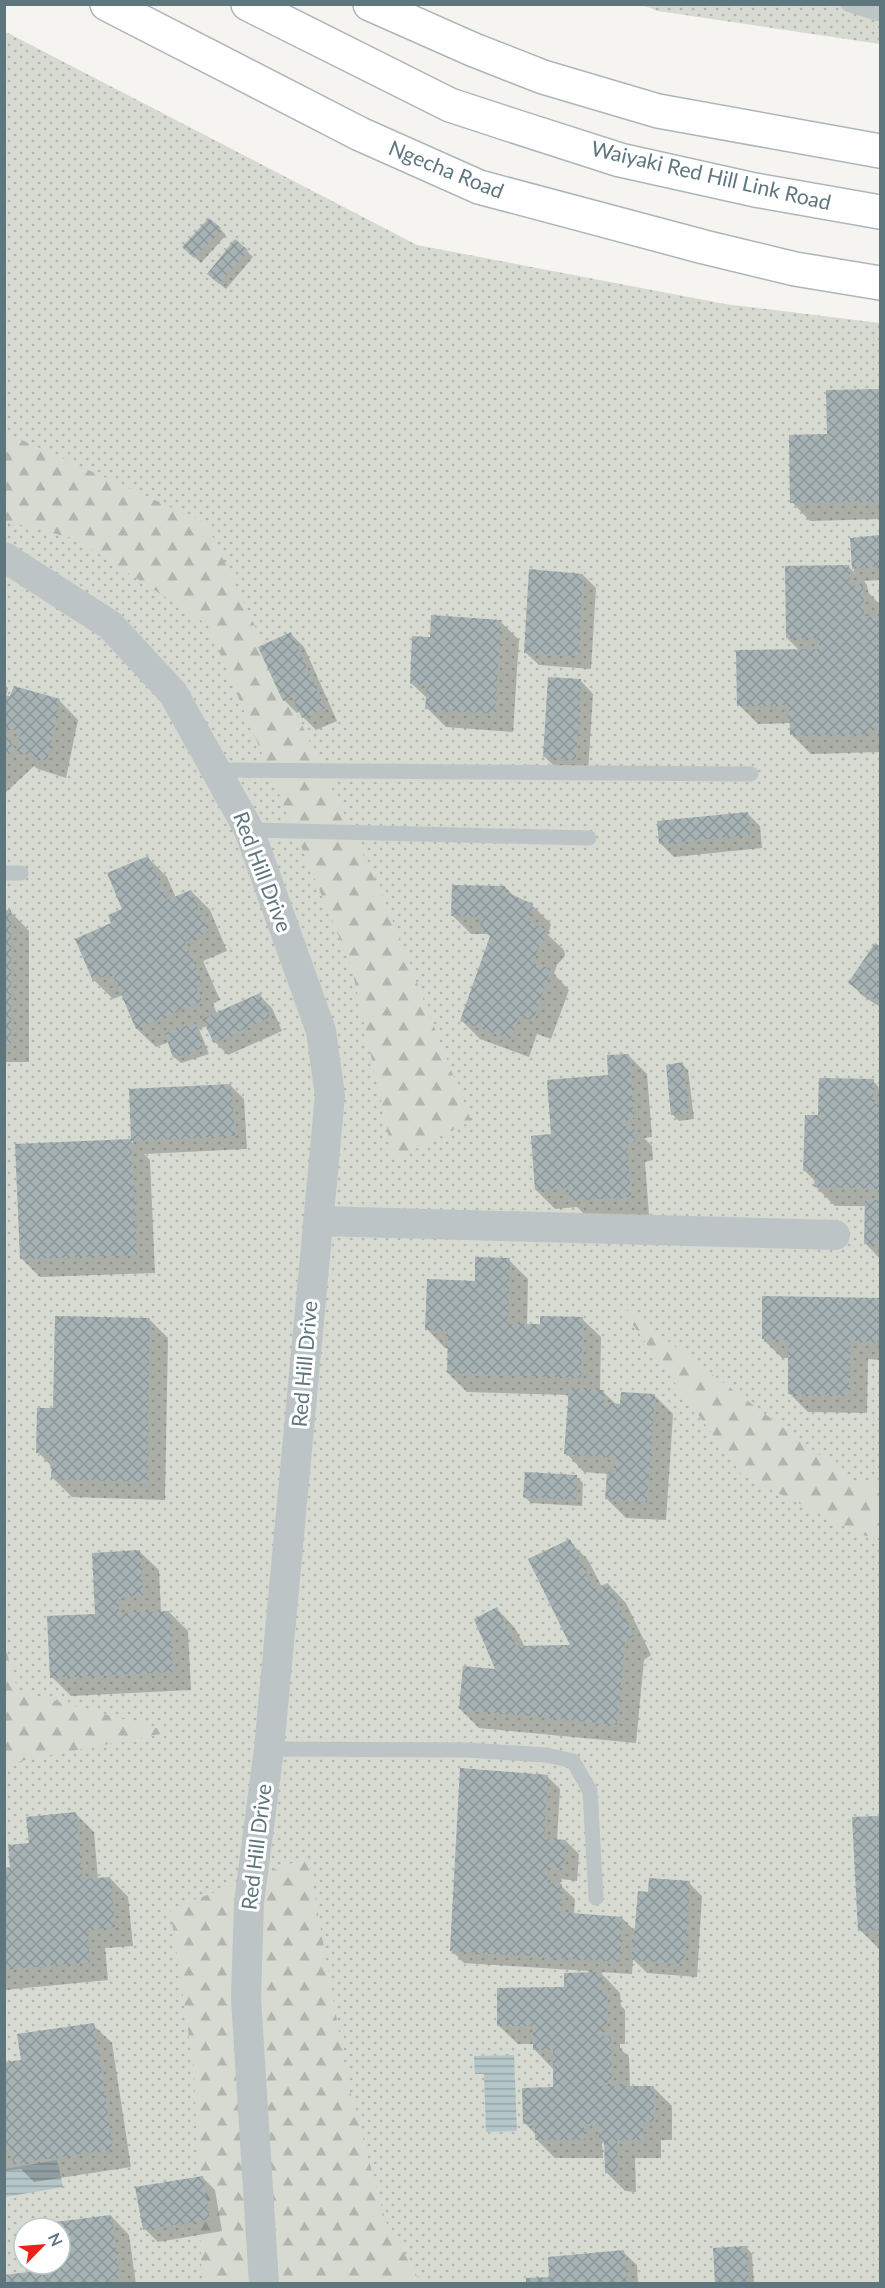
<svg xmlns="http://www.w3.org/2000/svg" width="885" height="2288" font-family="Lato,sans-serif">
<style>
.grass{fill:url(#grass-dots);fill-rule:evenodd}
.forest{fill:url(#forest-firs)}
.water{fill:url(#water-rules)}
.shadow{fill:#0003}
.building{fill:url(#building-cross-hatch)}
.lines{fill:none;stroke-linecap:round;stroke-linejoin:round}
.secondary-casing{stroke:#adb6b9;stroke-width:36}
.lane{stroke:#bdc4c6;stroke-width:15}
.street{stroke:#bdc4c6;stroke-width:30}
.secondary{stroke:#fff;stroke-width:33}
.labels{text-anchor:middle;stroke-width:6;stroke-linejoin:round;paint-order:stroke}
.street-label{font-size:21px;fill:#5e767d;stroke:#fff}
</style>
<defs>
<pattern id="grass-dots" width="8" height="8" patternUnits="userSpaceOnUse" patternTransform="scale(1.5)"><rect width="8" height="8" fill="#d6dad0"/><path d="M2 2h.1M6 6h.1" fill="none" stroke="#b1b5ae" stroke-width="1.8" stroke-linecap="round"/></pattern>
<pattern id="forest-firs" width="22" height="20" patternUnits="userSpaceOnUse" patternTransform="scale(1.5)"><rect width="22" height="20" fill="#d6dad0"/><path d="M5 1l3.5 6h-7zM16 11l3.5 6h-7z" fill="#b1b5ae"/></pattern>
<pattern id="water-rules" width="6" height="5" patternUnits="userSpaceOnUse" patternTransform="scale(1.5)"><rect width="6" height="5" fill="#b5c6c8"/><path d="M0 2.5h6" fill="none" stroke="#96a5a8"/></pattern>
<pattern id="building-cross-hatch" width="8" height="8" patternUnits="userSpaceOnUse" patternTransform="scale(1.5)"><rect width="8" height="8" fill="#a6b2b4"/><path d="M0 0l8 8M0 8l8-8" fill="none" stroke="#8a9598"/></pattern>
</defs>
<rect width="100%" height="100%" fill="#f5f4f1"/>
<path class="grass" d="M642,5h238v39l-222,-33z
M4,31l413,214 308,59 155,19v1960h-875zM24,2228h36v36h-36z"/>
<path class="forest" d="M4,432l202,91 177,373 88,225 -77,39 -43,-195 -143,-340 -132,-86 -71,-18z
M617,1303l240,180 23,1v54l-18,-3 -120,-60z
M4,1643l14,48 153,41 -166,32z
M308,1857l41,231 37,134 35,61h-219l-8,-213 -24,-161z"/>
<path class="water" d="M514,2055l3,76 -31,1 -2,-58h-9l-1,-18z
M57,2160l6,27 -58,10v-28z"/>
<path class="shadow" d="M220,229l6,6 -25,28 -17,-16z
M247,251l6,6 -27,32 -11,-9z
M880,391v128l-70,2 -18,-19 36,-66 -1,-44z
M880,537v43l-16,1 3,4 1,7 12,13v147l-69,2 -19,-19 -1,-12 -33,1 -19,-19 61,-54 -13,-13 61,-72 6,6 -2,-33z
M583,575l13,13 -5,81 -52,-4 -14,-13z
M500,621l19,19 -6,92 -67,-5 -19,-19 1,-9 -17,-16 20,-45z
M291,634l13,13 33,74 -21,9 -13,-13 -2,-6 -4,2 -13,-13z
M580,680l13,14 -5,78 -30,-2 -13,-13z
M4,684l4,4 -2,9 54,4 18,19 -12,58 -28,-9 -4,-3 -30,28z
M747,813l13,13 2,22 -88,9 -13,-13z
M148,858l19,19 9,21 15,-7 19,19 17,41 -24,10 17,39 -7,4 4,10 42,-19 13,13 10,23 -54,24 -13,-13 -8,-16 -8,3 10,25 -28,9 -7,-6 -5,-15 -13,5 -19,-18 -14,-34 -10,4 -19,-19 19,-56 11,-15z
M505,887l8,8 19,10 19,19 -3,11 16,15 1,6 -8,9 -3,9 15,16 -18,49 -14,-5 -8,23 -49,-18 -19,-19 30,-83 -3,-3h-17l-19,-19z
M4,912h7l18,19v131h-25z
M876,945l4,3v59l-17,-11 -13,-13z
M628,1055l19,19 5,63 -8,1 8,8 1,14 -8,2 4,53 -60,4 -12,-12 -22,2 -19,-19 17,-55z
M682,1064l6,6 6,49 -15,2 -6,-6z
M873,1081l7,7v171l-14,-15v-38h-31l-19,-19v-5l-11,-11 14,-54z
M231,1086l13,13 3,50 -103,5 6,6 5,113 -115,4 -18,-18 109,-118 2,2 -3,-53z
M509,1260l19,19 -1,47h14l41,-7 19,18 -1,54 3,1 14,13 37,-10 19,19 -7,106 -40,-2 -19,-19 2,-25 -25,-2 -18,-19 4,-58 -103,-3 -19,-19 1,-25h-4l-18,-19 49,-47z
M763,1298l117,2v60l-12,-1 -1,54 -59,-1 -19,-19 1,-35h-8l-19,-19z
M149,1319l19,19 -3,162 -93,-3 -19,-19v-10l-15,-16 17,-43z
M577,1477l6,6 -1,23 -51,-3 -6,-6z
M569,1541l19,19 14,27 6,-3 18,19 25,52 -7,5 -8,83 -157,-15 -19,-19 37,-38v-62l18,19 10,19h47z
M140,1552l19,18 2,42h8l19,19 3,59 -120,6 -19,-19z
M547,1776l13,13 -3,52h9l13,13 -2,27 -16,-2 -1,6 15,14 -1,16 48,3 14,14 13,-38 40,-11 13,13 -5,81 -50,-4 -14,-14 -1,15 -32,-2 20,21 1,13 4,4v34h-5v4l9,9 1,30h23l19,19v34h-11v18h-26l1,34 -11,-1 -19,-19v-27l-4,-3 1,16h-48l-18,-18 -1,-5 -11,-12 30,-34 -2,-20 -18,-19 -1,-6h-16l-19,-18 67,-37 22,-15v-3l-124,-8 -13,-13z
M75,1813l19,19 4,47 12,-1 18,19 5,49 -28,2 3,32 -103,10 -1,-121 8,-1z
M880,1817v132h-1l-19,-19 -6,-111z
M93,2025l19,18 19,124 -97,15 -13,-13 -17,2v-107l19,-3z
M202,2177l13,13 7,41 -64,11 -13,-13z
M111,2216l18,19 7,49h-132l35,-12 -2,-8h23v-36h-27z
M746,2247l6,7 2,30h-37z
M623,2252l14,13 1,19h-110l23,-6z"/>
<path class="building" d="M209,218l12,10 -27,30 -12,-11z
M235,239l13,11 -29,34 -12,-10z
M880,389v112l-90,2 -1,-68 38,-1 -1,-44z
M880,535v31l-28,3 -2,-31z
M849,565l1,21 13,-1 1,32h16v111l-13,1v5l-77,1 -1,-30 -52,1 -1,-56 83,-1v-11h-33l-1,-72z
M529,569l54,5 -5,82 -54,-3z
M431,615l70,5 -6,94 -70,-5 2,-24 -17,-1 2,-48 18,1z
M291,632l34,76 -23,10 -10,-22 -9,5 -25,-54z
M548,677l33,2 -5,81 -33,-3z
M14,686l46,13 -13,62 -30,-10 4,-20 -17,-3v-33l6,1z
M4,734l11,14 -11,10z
M748,812l2,23 -91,9 -2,-23z
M148,856l19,44 24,-10 18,42 -24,10 17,39 -7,4 7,16 -66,28 -24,-56 -19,8 -18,-42 36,-16 -3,-8 14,-6 -15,-36z
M452,885l53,1v6l28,12 -5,16 17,10 2,7 -8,9 -6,17 18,6 -18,52 -14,-5 -9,23 -50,-18 30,-85 -9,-6 -1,-9 2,-4 -31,-1z
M4,910h7v134h-7z
M875,943l5,3v58l-32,-21z
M260,993l10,24 -56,26 -12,-24z
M195,1023l8,25 -30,10 -8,-25z
M629,1054l5,65h-9v7h9l1,16 -8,1 4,54 -62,4v-13l-34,2 -4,-54 20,-2 -4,-54 61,-5 -1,-20z
M683,1062l5,51 -17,2 -5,-50z
M819,1078l55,1 -1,25h7v85l-66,-2 1,-15 -12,-1 2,-56h13z
M231,1084l4,52 -104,5 6,114 -117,4 -5,-115 116,-5 -2,-50z
M865,1200h15v45l-16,-1z
M475,1257l35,1 -2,66h32v-8l43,1 -2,61 -134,-5 1,-42 -23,-1 2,-51 48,2z
M762,1296l118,2v44l-30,-1 -1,54 -61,-1v-54l-26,-1z
M55,1316l95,2 -3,164 -96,-3 1,-26h-16l1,-45h16z
M569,1388l35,2v12l16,2 1,-12 34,2 -8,108 -42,-3 2,-27 9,1 1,-15 -53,-4z
M525,1472l52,3 -1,25 -53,-3z
M570,1539l24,50 14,-6 26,53 -9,5 -8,84 -158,-16 4,-43 32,3 -21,-50 23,-12 19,39 54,-1 -42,-86z
M140,1550l3,46 -25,1 1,16 50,-2 4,61 -123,6 -3,-62 48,-2 -3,-61z
M460,1768l88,7 -4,63 22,2 -2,28 -16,-1 -1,16 15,1 -2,28 62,5 -2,45 -170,-11z
M76,1812l6,67 28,-2 5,50 -28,3 3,32 -86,8v-102l6,-1 -2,-22 21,-2 -3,-26z
M880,1816v114l-22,1 -6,-114z
M649,1878l41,3 -6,83 -52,-4 6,-69 10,1z
M602,1972v19l5,-1v36h-5v10h9l1,47h-11v3h53v36h-11v18h-26l1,33h-13l-1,-33h-5v-16h-15l1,16h-50v-16h-12l-1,-36 31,-1v-37h-20v-24h-36v-38l67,-1v-14z
M94,2023l19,126 -100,15 -2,-15 -7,1v-88l17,-2 -4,-26z
M203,2176l7,43 -67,11 -8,-43z
M111,2215l9,63 -11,1 1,5h-106v-9l33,-4 -1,-7h24v-36h-29v-3z
M746,2246l3,38h-34l-2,-36z
M624,2250l3,34h-101v-6l23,-1 -1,-20z"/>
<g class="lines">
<g class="secondary-casing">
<path id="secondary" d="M107,4l253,130 119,53 225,60 91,22 85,14
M248,4l202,101 61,20 109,35 135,30 125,22
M370,4l104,46 69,27 115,34 222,40"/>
</g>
<path class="lane" d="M848,4l32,10
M217,770l534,4
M249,830l340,8
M4,873h17
M269,1749l197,1 80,5 27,6 17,30 6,107"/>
<path class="street" d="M4,557l106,68 63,68 76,137 72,201 9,65 -61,653 -20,154 -3,95 18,286
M319,1221l516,14"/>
<use href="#secondary" class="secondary"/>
</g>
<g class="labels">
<g class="street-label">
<text transform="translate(446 170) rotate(22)" y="7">Ngecha Road</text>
<text transform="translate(711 176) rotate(13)" y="7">Waiyaki Red Hill Link Road</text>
<text transform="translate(262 872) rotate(69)" y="7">Red Hill Drive</text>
<text transform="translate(305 1364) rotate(-85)" y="7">Red Hill Drive</text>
<text transform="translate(257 1847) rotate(-83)" y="7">Red Hill Drive</text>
</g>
</g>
<rect width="885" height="2288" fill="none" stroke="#5e767d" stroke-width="12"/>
<g transform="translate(42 2246) rotate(65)"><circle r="28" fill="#ffffff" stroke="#bfc8cb" stroke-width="1.5"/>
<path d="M0-4.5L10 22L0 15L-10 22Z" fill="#eb221b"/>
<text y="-9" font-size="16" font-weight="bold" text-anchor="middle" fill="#5e767d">N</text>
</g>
</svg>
